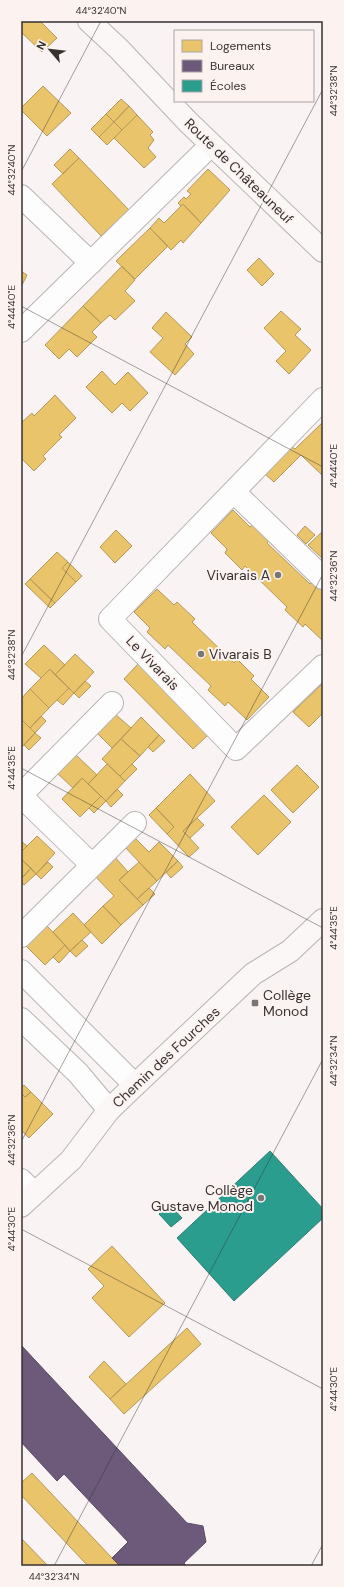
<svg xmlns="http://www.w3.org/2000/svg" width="344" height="1587" font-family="'DM Sans',sans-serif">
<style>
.homes{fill:#e9c46a;stroke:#b39859}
.offices{fill:#6d597a;stroke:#5c4d64}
.schools{fill:#2a9d8f;stroke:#2d7d73}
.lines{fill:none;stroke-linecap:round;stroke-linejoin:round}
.street-casing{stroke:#b8b4b3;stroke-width:24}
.secondary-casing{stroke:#b8b4b3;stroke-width:24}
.street{stroke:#fefdfd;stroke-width:22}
.secondary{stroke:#faf7f6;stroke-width:22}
.ticks{fill:none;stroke:#353231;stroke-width:1;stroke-opacity:0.45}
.poi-dot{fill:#7a7675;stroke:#fcf2f0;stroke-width:1.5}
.labels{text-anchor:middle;stroke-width:4;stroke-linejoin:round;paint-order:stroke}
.street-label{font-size:14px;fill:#353231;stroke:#fcf2f0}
.poi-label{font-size:14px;fill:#353231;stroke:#fcf2f0;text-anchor:end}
.neatline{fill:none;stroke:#353231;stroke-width:1.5}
.ticks-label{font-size:10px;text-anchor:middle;fill:#353231}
</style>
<rect width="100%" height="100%" fill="#f9f4f3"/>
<path class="homes" d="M24,21h16l17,17 -15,14 -21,-20v-8z
M43,86l28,27 -24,23 -26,-26v-2z
M121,99l8,7 -15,16 -8,-8z
M129,106l8,9 -15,15 -8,-8z
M106,114l8,8 -15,15 -8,-8z
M137,115l16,17 -3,3 4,5 -6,8 8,9 -12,11 -30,-30z
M114,122l8,8 -15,15 -8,-8z
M70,149l9,9 -16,16 -9,-9z
M79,158l50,52 -28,26 -49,-52z
M208,169l22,21 -29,33 -18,-19 -2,2 -3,-3 6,-6 2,2 5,-5 -4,-3z
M183,204l18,19 -18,20 -2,-3 -10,10 -21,-22 9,-10 5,5z
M150,228l18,18 -33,33 -19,-18z
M259,258l15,16 -12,12 -15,-16z
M122,266l13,14 -10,11 10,10 -20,19 -5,-5 -9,8 -18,-17z
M21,271l6,4 -6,12z
M83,306l18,17 -9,9 5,5 -20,20 -8,-8 -10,10 -14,-14z
M281,311l20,18 -6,6 16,15 -22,24 -13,-13 10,-10 -22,-23z
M166,312l26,25 -7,7 9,10 -19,21 -25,-23 13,-14 -11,-10z
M102,371l13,14 13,-13 20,21 -18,18 -8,-8 -10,10 -26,-26z
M55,395l21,23 -17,17 3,2 -19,19 3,3 -12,12 -13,-13v-35l11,-10 2,3z
M323,422v52l-1,1 -21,-20 -27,27 -9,-8 27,-27 3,2z
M233,510l17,17 4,-3 16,16 -3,3 43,41 3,-3 10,10v50l-18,-17 -2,3 -18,-17 2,-3 -42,-41 -3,4 -17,-17 2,-4 -16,-16z
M305,526l10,9 -9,9 -9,-9z
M116,530l16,16 -17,17 -15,-16z
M323,531v28l-15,-14z
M57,552l11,10 -6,6 14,14 -21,21 -25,-24z
M68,562l14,14 -6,6 -14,-14z
M30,579l25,24 -5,5 -25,-24z
M157,589l17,16 3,-3 18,17 -3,3 42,41 3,-4 17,17 -3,3 18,18 -22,23 -19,-18 -3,4 -17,-16 3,-4 -43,-41 -3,4 -18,-17 3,-4 -16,-16z
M44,645l21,20 -10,10 -5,-6 -9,9 -16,-14z
M75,654l19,18 -20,21 -19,-18z
M138,664l70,71 -15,14 -69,-70z
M50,669l19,19 -20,20 -19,-19z
M85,681l6,5 -12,12 -5,-5z
M323,683v30l-14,14 -16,-15z
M69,688l5,5 -11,12 -6,-5z
M30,689l19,19 -19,20 -9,-9v-20z
M115,714l16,14 -19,20 -15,-15z
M41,716l5,5 -11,12 -5,-5z
M141,717l18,18 -19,21 -19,-17z
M21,719l14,14 -14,15z
M35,733l6,5 -12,12 -5,-5z
M159,735l6,6 -12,11 -5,-5z
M121,739l19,17 -20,20 -18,-17z
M76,755l21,20 -9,9 -6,-6 -9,10 -15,-14z
M107,764l18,17 -19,20 -18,-17z
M132,764l5,5 -12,12 -5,-5z
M297,765l22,22 -26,26 -22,-23z
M190,774l25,27 -32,30 16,17 -10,9 -22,-23 7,-7 -18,-19z
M82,778l19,18 -21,21 -18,-18z
M117,789l6,6 -12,12 -5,-6z
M264,795l27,27 -33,33 -27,-28z
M101,796l5,5 -12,12 -5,-5z
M156,808l18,19 -7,7 -18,-19z
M197,818l7,7 -14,13 -7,-7z
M37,836l18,17 -19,21 -15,-15v-7z
M134,837l15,15 10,-10 19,19 -21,20 -33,-35z
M21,841l6,5 -6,6z
M114,856l14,16 -9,8 24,25 -22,20 -18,-19 11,-10 -20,-21z
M21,859l10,9 -10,11z
M178,861l5,6 -12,11 -5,-6z
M48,862l5,5 -12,12 -5,-5z
M139,862l18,19 -20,18 -18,-19z
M31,868l5,6 -12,11 -3,-3v-3z
M149,888l6,6 -12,11 -6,-6z
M103,906l18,19 -19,19 -18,-19z
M73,913l18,19 -21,19 -17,-19z
M47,926l18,19 -20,20 -19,-19z
M82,940l6,6 -12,11 -6,-6z
M65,945l5,6 -11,12 -6,-6z
M24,1085l7,7 -6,5 -4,-4v-5z
M31,1092l22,22 -24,24 -8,-8v-37l4,4z
M112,1246l53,57 -36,34 -37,-39 12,-12 -16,-17z
M187,1328l14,16 -77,70 -14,-15z
M104,1361l22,23 -16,15 -21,-22z
M32,1473l80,85 8,8h-32l-67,-71v-12z
M21,1538l27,28h-27z"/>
<path class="offices" d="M21,1345l166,178 16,3 3,16 -22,21 2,3h-66l-8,-8 16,-16 -64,-68 -7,7 -36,-39z"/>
<path class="schools" d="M270,1151l53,58v9l-89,83 -57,-63z
M169,1204l13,14 -11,9 -12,-13z"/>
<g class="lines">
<g class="street-casing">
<path id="street" d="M21,196l70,67
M21,331l190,-186
M323,399l-213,220 126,130 87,-83
M234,492l89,86
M21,795l91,-92
M21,796l71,69
M21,936l114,-113
M21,971l114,114
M21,1019l57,54 31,37
M21,1180l13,13"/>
</g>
<g class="secondary-casing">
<path id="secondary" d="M89,21l30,28 69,73 135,129
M21,1206l50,-46 38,-50 26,-25 118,-111 37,-23 33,-31"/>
</g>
<use href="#street" class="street"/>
<use href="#secondary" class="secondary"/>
</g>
<path class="ticks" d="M21,172l80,-151M21,306l302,161M21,657l302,-568M21,768l302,160M21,1142l302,-568M21,1229l302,160M54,1566l269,-507M311,1566l12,-22"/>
<g class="poi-dot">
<circle cx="278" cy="575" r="4"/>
<circle cx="201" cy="654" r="4"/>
<rect x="251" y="999" width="8" height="8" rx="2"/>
<circle cx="261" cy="1198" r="4"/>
</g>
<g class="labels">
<g class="street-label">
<text transform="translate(239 171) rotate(44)" y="5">Route de Châteauneuf</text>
<text transform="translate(153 663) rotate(46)" y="5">Le Vivarais</text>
<text transform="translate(166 1057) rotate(-43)" y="5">Chemin des Fourches</text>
</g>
<g class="poi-label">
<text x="270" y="580">Vivarais A</text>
<text x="209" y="659" text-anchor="start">Vivarais B</text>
<text x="263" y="1000" text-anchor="start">Collège<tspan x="263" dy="16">Monod</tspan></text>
<text x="253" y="1195">Collège<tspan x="253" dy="16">Gustave Monod</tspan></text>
</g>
</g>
<rect width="344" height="1587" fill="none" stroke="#fcf2f0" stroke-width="44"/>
<rect x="174" y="30" width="140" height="72" fill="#fcf2f0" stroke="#aca5a4"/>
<rect x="182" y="40" width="20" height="12" fill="#e9c46a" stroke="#aca5a4"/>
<text x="210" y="50" font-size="12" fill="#353231">Logements</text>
<rect x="182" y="60" width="20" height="12" fill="#6d597a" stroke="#aca5a4"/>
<text x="210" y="70" font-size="12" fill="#353231">Bureaux</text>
<rect x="182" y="80" width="20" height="12" fill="#2a9d8f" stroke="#aca5a4"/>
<text x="210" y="90" font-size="12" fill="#353231">Écoles</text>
<g transform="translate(50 50) rotate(298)" stroke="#fcf2f0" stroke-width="3" paint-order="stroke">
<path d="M0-3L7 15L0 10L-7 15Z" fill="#353231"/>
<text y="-6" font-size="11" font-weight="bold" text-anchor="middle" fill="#353231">N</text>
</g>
<rect x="22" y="22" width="300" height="1543" class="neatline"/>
<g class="ticks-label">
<text x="101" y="14">44°32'40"N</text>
<text transform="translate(333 91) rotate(-90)" y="4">44°32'38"N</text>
<text transform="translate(11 170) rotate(-90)" y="4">44°32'40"N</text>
<text transform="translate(11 307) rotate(-90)" y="4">4°44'40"E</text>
<text transform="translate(333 466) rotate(-90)" y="4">4°44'40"E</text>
<text transform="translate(333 576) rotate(-90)" y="4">44°32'36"N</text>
<text transform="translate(11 655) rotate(-90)" y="4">44°32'38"N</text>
<text transform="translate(11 768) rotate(-90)" y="4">4°44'35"E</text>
<text transform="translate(333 928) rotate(-90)" y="4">4°44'35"E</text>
<text transform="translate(333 1061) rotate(-90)" y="4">44°32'34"N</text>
<text transform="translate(11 1140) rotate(-90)" y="4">44°32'36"N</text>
<text transform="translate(11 1229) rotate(-90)" y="4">4°44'30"E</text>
<text transform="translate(333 1389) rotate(-90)" y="4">4°44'30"E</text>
<text x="54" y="1580">44°32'34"N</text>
</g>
</svg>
